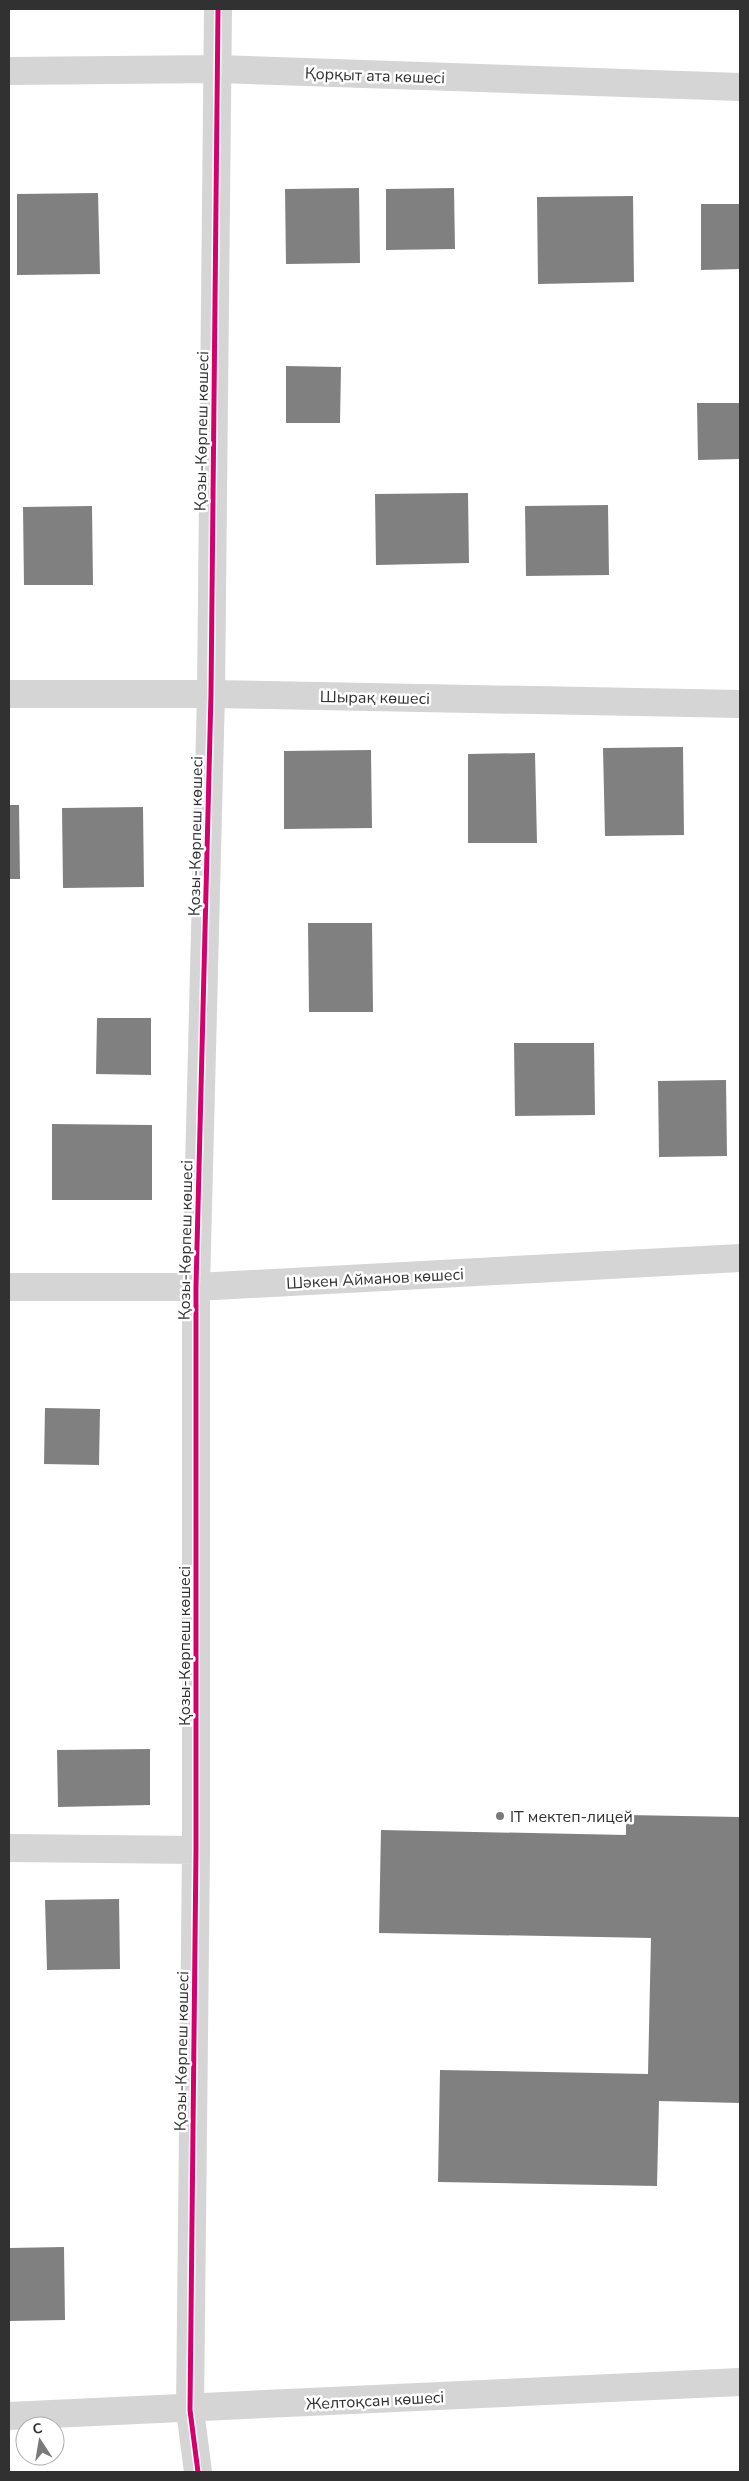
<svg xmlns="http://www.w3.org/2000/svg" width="749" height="2481" font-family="'Nunito Sans',sans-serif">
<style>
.building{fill:#808080}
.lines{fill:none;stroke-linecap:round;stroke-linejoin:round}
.minor{stroke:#d5d5d5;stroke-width:28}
.cycleway-casing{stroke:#fff;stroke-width:8}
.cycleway{stroke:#d6006c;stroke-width:5}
.poi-dot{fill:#797979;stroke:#fff;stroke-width:2}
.labels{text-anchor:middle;stroke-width:5;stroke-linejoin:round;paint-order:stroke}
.street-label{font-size:16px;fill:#313131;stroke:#fff}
.poi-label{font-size:16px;fill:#313131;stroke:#fff;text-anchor:start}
</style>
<rect width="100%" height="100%" fill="#fff"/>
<path class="building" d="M359,188l1,75 -74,1 -1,-75z
M454,188l1,61 -69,1v-61z
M98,193l2,81 -83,1v-81z
M633,196l1,86 -96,2 -1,-87z
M701,204h39v65l-39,1z
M286,366l55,1 -1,56h-54z
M697,403h43v56l-42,1z
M468,493l1,70 -93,2 -1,-71z
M608,505l1,70 -83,1 -1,-70z
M92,506l1,79h-69l-1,-78z
M683,747l1,88 -79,1 -2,-88z
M371,750l1,78 -88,1v-78z
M535,753l2,90h-69v-89z
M9,805h10l1,74h-11z
M143,807l1,80 -81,1 -1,-80z
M308,923h64l1,89h-64z
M97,1018h54v57l-55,-1z
M514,1043h80l1,72 -80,1z
M726,1080l1,76 -68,1 -1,-76z
M52,1124l100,1v75h-100z
M45,1408l55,1 -1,56 -55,-1z
M150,1749v56l-92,2 -1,-57z
M626,1815l114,2v286l-81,-2 -2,85 -219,-4 2,-112 208,4 3,-136 -272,-5 2,-103 245,5z
M119,1899l1,70 -73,1 -2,-70z
M64,2247l1,73 -56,1v-73z"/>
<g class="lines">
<path class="minor" d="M9,71l208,-2 523,18
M9,694h202l529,10
M9,1287h187l544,-29
M9,1848l187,2
M9,2416l731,-34
M198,2472l-8,-62 6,-560v-563l15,-593 7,-685"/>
<g class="cycleway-casing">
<path id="cycleway" d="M198,2472l-8,-62 6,-560v-563l15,-593 7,-685"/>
</g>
<use href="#cycleway" class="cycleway"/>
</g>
<circle class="poi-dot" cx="500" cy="1816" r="5"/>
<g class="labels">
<g class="street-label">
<text transform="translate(375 75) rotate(2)" y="6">Қорқыт ата көшесі</text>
<text transform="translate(201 431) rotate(-89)" y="6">Қозы-Көрпеш көшесі</text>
<text transform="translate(375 697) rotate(1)" y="6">Шырақ көшесі</text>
<text transform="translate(195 836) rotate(-89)" y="6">Қозы-Көрпеш көшесі</text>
<text transform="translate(185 1240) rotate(-89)" y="6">Қозы-Көрпеш көшесі</text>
<text transform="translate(375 1278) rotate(-3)" y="6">Шәкен Айманов көшесі</text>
<text transform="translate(184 1646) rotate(-90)" y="6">Қозы-Көрпеш көшесі</text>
<text transform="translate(181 2051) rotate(-89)" y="6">Қозы-Көрпеш көшесі</text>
<text transform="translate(375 2400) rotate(-3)" y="6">Желтоқсан көшесі</text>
</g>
<g class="poi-label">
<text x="510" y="1822">IT мектеп-лицей</text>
</g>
</g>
<rect width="749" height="2481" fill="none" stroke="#313131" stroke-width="20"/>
<g transform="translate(40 2441) rotate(348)"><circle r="24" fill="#ffffff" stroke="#adadad"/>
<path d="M0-4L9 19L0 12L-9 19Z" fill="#797979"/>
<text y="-8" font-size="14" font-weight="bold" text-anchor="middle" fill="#313131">С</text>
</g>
</svg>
